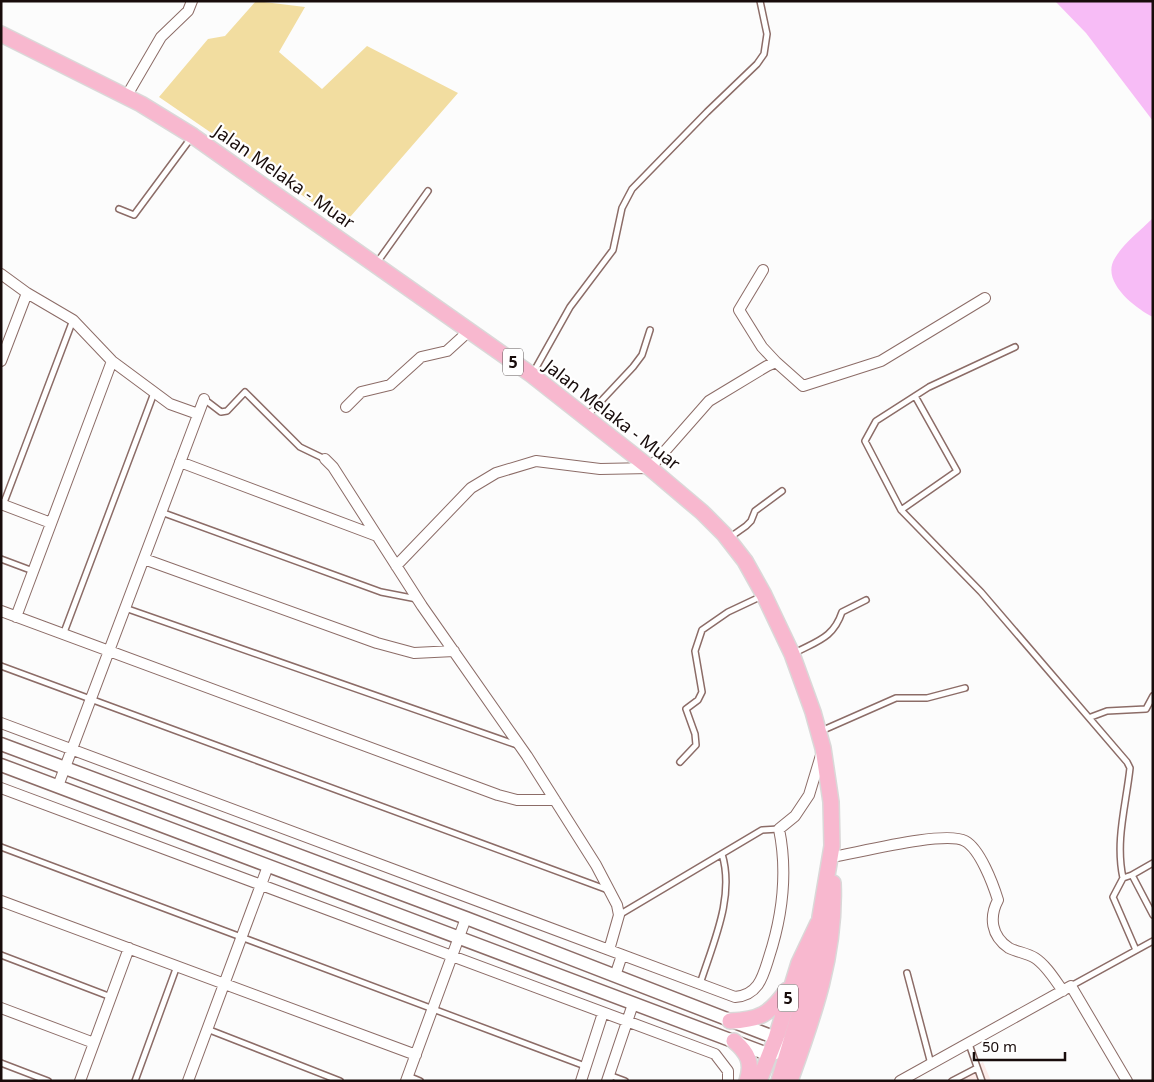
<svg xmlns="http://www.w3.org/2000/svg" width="1154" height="1082" font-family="'Noto Sans',sans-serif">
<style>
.built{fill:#feece9}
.green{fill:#f2dda0}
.water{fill:#f7bcf6}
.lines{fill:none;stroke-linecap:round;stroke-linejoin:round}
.service-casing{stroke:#8c6c67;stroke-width:8}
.minor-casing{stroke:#8c6c67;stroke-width:12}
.tertiary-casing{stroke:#8c6c67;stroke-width:15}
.primary-casing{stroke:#dad8d8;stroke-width:18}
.service{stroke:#fff;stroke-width:5}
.minor{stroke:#fff;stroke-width:10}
.tertiary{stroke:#fff;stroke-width:12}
.primary{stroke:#f8b8cf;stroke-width:15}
.labels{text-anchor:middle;stroke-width:4.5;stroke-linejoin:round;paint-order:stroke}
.shield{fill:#fff;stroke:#5d5554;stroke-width:1}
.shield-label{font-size:16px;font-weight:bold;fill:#180c0b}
.street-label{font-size:18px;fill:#180c0b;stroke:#fff}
</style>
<rect width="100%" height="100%" fill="#fcfcfc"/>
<path class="built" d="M983,1062l8,19h-43z"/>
<path class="green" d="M256,1l49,6 -26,45 43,37 45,-43 91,47 -114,131 -185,-127 49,-58 17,-3z"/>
<path class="water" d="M1055,1h98v120l-67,-88z
M1153,218v99c-18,-9 -53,-36 -38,-59 9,-15 25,-27 38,-40z"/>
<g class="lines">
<g class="service-casing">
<path id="service" d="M119,209l15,6 57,-77
M376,264l52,-73
M1015,347l-86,40 -53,34 -11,20 36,69 80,82 146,170 3,6c-4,37 -15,73 -7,110
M533,373l37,-66 43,-57 9,-42 10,-19 75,-77 50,-48 7,-10 3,-20 -7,-33
M204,399l17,13 6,-1 18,-19 55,55 25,12
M588,415l45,-48 9,-12 8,-25
M3,505l70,-185
M901,510l56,-39 -42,-75
M161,512l220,80 36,7
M729,538l17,-12 5,-5 4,-10 27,-20
M1,559l32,12
M125,608l392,137
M63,635l91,-242
M793,654c23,-13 40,-15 49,-42l24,-12
M1,666l607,224
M1091,717l16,-6 39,-2 7,-13
M821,731l75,-33h31l38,-10
M680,762l16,-17 -1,-11 -9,-25 12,-9 4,-8 -7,-41 7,-21 26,-18 34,-16
M1,847l584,219
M1132,875l21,-12
M619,915l143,-85 17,-1
M1136,950l-23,-53 10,-19 9,-3 21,40
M1,955l110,42
M907,973l24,91
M700,984c13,-41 35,-87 22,-130
M1071,986l82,-45
M207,1029l133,52
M969,1044l13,37
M1,1063l47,18
M609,1075l16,6
M408,1076l12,5
M135,1081l42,-115
M952,1081l25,-13"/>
</g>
<g class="minor-casing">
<path id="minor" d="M126,97l35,-60 27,-26 4,-10
M763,270l-24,40 23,37 14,15
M1,274l26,19 46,27 39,41 58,43 28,10
M1,361l26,-68
M346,407l15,-15 29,-7 31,-28 26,-6 22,-20
M325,459l8,8 89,139 105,150 69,109 21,40 2,10 -10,35
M180,462l197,74
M1,504l50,19
M144,559l233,84 37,10 40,-2
M396,566l75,-78 25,-15 40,-12 64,8 50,-1 59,-67 58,-35 9,-4 27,24 78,-25 104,-63
M1,611l497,184 19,5h38
M16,617l96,-256
M1,723l734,274c24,-2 28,-21 34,-40 14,-43 19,-84 10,-128l16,-13 14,-21 13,-43
M58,786l146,-387
M1,788l714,266 13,17v10
M832,857c25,-4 113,-27 133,-16 15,8 28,43 33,59 -9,17 -7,36 11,48 8,4 18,5 26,10 11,7 20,22 28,33
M1,901l415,154
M615,976l7,-21
M1,1008l93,35
M80,1081l49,-133
M188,1081l80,-215
M406,1081l60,-163
M581,1081l22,-68
M607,1081l26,-77
M900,1081l171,-95 56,95"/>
</g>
<g class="tertiary-casing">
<path id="tertiary" d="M1,744l465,174 310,120 7,6
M1,765l769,290 8,-3"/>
</g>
<g class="primary-casing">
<path id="primary" d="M1,34l140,70 52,32 65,46 274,193 118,93 52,44 22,22 21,27 19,34 28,59 21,58 10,36 8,54 1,44 -12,71 -1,31 -40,133
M730,1021c30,-1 40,-7 57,-31
M734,1041c14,12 19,22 13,40
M759,1081l17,-43 23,-75 19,-40
M790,1081c24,-66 46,-128 43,-198"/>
</g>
<use href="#service" class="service"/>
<use href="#minor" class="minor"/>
<use href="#tertiary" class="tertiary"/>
<use href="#primary" class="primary"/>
</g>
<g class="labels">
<g class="shield">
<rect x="503" y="348.5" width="20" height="27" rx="4"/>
<rect x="778" y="984.5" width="20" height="27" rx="4"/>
</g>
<g class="shield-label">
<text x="513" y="368">5</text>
<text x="788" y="1004">5</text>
</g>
<g class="street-label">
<text transform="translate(284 177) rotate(35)" y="6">Jalan Melaka - Muar</text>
<text transform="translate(612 415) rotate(38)" y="6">Jalan Melaka - Muar</text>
</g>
</g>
<rect width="1154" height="1082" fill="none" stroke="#180c0b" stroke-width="5"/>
<path d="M974 1052v8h91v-8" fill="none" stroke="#180c0b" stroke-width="2.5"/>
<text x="982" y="1052" font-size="15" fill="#180c0b" stroke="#ffffff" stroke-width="4" paint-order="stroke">50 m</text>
</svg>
